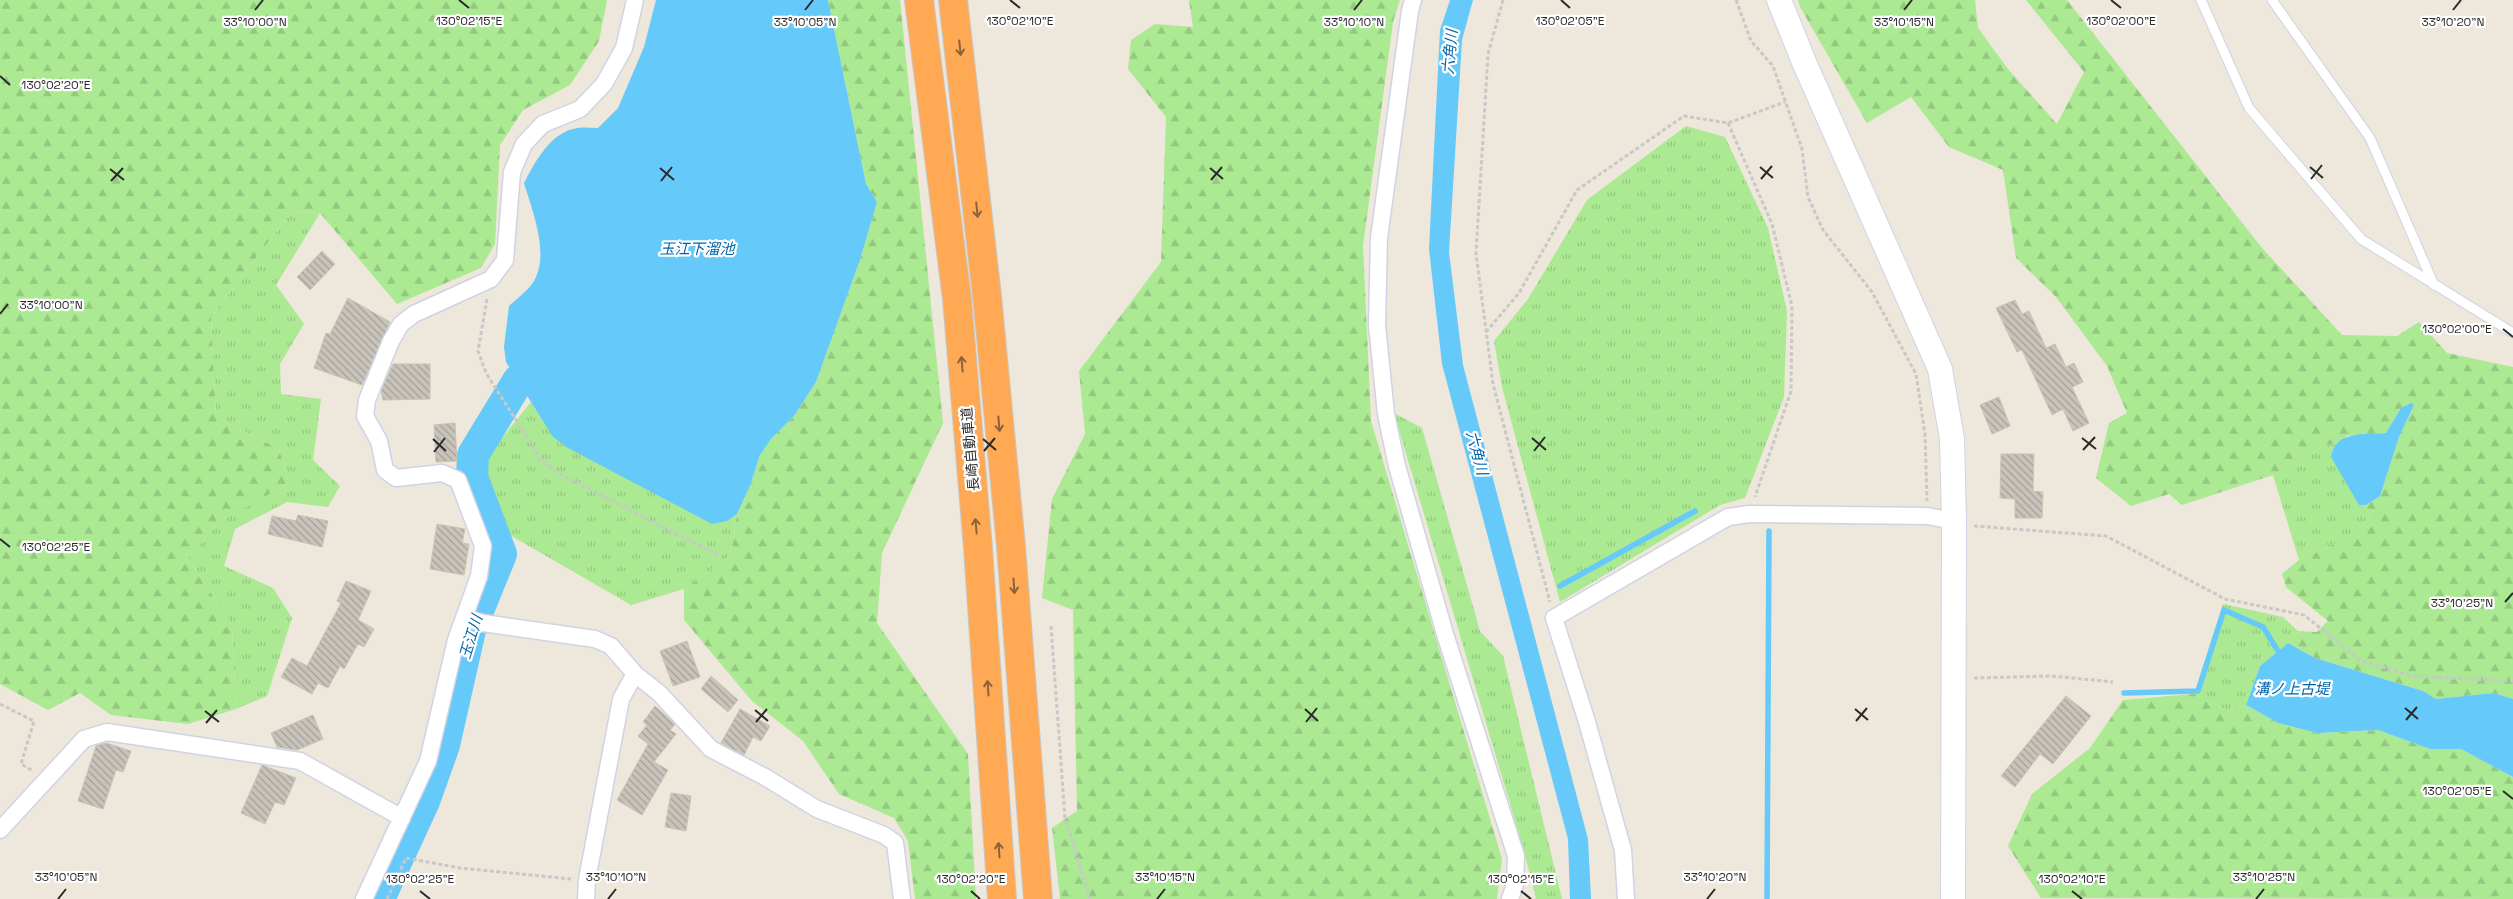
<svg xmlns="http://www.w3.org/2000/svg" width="2513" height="899" font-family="'Space Grotesk','Noto Sans JP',sans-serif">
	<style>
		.grass { fill: url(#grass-tufts) }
		.forest { fill: url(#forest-firs) }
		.water { fill: #65c9f9 }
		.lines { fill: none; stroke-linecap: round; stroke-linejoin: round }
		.stream { stroke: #65c9f9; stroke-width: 5.5 }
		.river { stroke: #65c9f9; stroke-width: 32 }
		.building { fill: url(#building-back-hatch); stroke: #c9c3b5 }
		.lane-casing { stroke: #d0d3e5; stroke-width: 11 }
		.street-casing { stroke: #d0d3e5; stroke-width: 19 }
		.secondary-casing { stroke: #d0d3e5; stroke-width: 26 }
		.highway-casing { stroke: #c8c8c8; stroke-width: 30 }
		.path { stroke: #c8c8c8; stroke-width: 3; stroke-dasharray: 4 2.5; stroke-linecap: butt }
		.lane { stroke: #fff; stroke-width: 9 }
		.street { stroke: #fff; stroke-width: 16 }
		.secondary { stroke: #fff; stroke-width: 24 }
		.highway { stroke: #ffa955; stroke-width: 28 }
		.oneway { stroke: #8a633d }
		.ticks { fill: none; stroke: #2a2a2a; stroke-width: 2 }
		.labels { text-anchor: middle; stroke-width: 4.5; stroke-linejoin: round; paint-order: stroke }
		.street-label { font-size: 14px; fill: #2a2a2a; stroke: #fff }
		.water-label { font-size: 15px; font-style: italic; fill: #0164a8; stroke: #fff }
		.ticks-label { font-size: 12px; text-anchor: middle; fill: #2a2a2a; stroke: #fff; stroke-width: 4.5; stroke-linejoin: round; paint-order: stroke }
	</style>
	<defs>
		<pattern id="grass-tufts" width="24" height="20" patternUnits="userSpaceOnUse" patternTransform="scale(1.25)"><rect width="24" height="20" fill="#abe993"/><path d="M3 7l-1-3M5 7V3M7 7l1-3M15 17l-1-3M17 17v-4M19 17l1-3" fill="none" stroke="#93c87f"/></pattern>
		<pattern id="forest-firs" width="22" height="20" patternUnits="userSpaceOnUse" patternTransform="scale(1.25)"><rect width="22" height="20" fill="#abe993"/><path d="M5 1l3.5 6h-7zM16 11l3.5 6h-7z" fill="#93c87f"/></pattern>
		<pattern id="building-back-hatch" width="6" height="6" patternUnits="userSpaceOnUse" patternTransform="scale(1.25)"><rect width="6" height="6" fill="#c9c4bb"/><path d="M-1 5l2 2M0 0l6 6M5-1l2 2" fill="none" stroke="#a39f98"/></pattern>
	</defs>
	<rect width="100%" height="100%" fill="#eee7db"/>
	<path class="grass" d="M1686,126l39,11 43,91 19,83 -3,86 -39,101 -25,7 -160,97 -58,-215 -8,-46 34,-42 59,-99z
		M291,212l29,1 -44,72 28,39 -24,40 1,30 40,5 -8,61 27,26 -12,21 -41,-5 -52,27 -11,37 49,22 19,30 -25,78 -31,13 -4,-84 -44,-67 33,-39 68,-35 -10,-35 -63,-32 -5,-100z
		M531,402l22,34 174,85 10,-7 -6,41 -47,34 -53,16 -128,-74 -20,-55 6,-22z
		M1394,413l28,15 58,203 23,25 59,243h-26l-12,-48z
		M2337,444l-5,6 27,55h7l4,14 -31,23 -40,18 -26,-85 52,-30z
		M2223,604l60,13 15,14 -10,12 -28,23 -14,39 -17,6 -35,-17z"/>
	<path class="forest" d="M0,0h607l-8,41 -29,44 -47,25 -23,35 -5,99 -14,24 -84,36 -77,-91 -29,-1 -80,105 5,100 63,32 10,35 -68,35 -33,39 44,67 4,84 -48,15 -77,-9 -31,-22 -32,17 -48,-26z
		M828,0h72l43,423 -61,130 -5,70 91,131 8,145h-61l-7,-58 -14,-23 -55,-24 -36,-53 -51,-40 -68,-81v-31l47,-34 6,-41 13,-28 10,-31 11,-16 23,-23 22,-34 44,-122 17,-58 -11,-18z
		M1189,0h211l-7,22 -30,224 8,175 131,438 -5,40h-437l-8,-71 25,-17 -4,-201 -31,-12 10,-99 33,-65 -6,-63 82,-109 5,-145 -38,-48 3,-29 24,-16 38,3z
		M1798,0h177l3,28 30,41 49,55 27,-52 -58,-72h41l195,248 80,87 55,1 22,-14 28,31 66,14v332l-19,-6 -58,6 -13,-8 -108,-33 -27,-15 10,-12 19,1 11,-11 -42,-34 -4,-13 17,-14 40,-18 31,-23 -4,-14 14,-9 19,-59 15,-32 -13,3 -15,25 -39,3 -10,8 -12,1 -52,30 -91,30 -13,-11 -38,12 -35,-28 13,-55 18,-10 -20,-47 -51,-69 -40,-39 -13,-88 -54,-23 -38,-50 -44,26 -67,-116z
		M2194,694l35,17 17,-6 32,18 39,10 61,-3 52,19h31l52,28v122l-472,-1 -33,-52 24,-52 58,-46 33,-48z"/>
	<path class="water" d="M656,0h172l38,184 11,18 -17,58 -44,122 -22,34 -23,23 -11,16 -10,31 -13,28 -10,7 -15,3 -144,-76 -15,-11 -47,-75 -2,-15 5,-41c7,-7 20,-16 25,-25 16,-27 -2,-71 -10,-98 11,-21 27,-52 54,-55 6,-1 13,0 20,0l20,-20 26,-61z
		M1450,0h23l-11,40 -13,212 14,113 125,474 3,60h-21l-2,-60 -126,-475 -13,-115 11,-219z
		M2411,403l3,2 -15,32 -19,59 -14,9h-7l-28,-48c4,-27 34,-22 55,-24l15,-25z
		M2288,643l27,15 108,33 13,8 58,-6 19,6v78l-52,-28h-31l-52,-19 -61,3 -39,-10 -32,-18 14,-39z"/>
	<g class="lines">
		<path class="stream" d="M1560,586l135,-75
			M2124,693l74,-2 26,-81 39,17 15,24
			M1767,899l2,-368"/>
		<path class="river" d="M379,899l45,-98 20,-56 26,-115 31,-76 -29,-77 1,-22 45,-74"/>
	</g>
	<path class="building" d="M322,251l13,13 -25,26 -13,-13z
		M348,298l42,24 -28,63 -48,-17 12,-35 4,1z
		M2015,300l7,14 7,-3 17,37 9,-4 11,23 8,-4 9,19 -11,5 17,36 -16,8 -10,-22 -11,6 -30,-65 -5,2 -21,-44z
		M393,364h37v35l-47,1 -2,-9z
		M1999,397l11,29 -18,8 -12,-29z
		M455,423l2,38 -21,1 -2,-37z
		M2001,454h33l-1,37 10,1 -1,26h-27v-19l-15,-1z
		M298,515l30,6 -6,26 -54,-13 4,-18 24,5z
		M437,524l28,5 -3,14 7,1 -5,31 -34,-6z
		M346,581l25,10 -13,29 16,9 -10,18 -6,-3 -14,25 -4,-3 -12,22 -10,-5 -6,11 -31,-17 11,-19 15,8 34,-63 -4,-2z
		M687,641l13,36 -27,9 -13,-35z
		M711,676l27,24 -10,12 -27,-23z
		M2066,696l25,20 -38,48 -13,-10 -25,33 -14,-11z
		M655,706l20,18 -5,6 6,4 -22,28 14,8 -26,45 -25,-15 31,-56 -10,-8 9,-11 -4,-3z
		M740,709l30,17 -9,15 -8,-4 -9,18 -23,-12z
		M313,715l10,24 -26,11 -20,-3 -6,-14z
		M106,743l25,8 -8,21 -7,-2 -13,39 -25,-8 18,-55z
		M262,765l34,13 -12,27 -9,-3 -10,22 -24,-11z
		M671,793l20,3 -5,35 -21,-4z"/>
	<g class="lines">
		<g class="lane-casing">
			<path id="lane" d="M2201,0l48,108 112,131 152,94
				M2272,0l98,138 64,147"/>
		</g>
		<g class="street-casing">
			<path id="street" d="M1413,0l-3,11 -31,227 -2,87 9,89 11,52 48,168 71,222 -1,28 -5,15
				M464,618l19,5 112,16 16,7 24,28 24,19 52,56 54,28 52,32 67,26 11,8 7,56
				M0,830l84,-91 23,-7 193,29 102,57
				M364,899l64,-138 28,-121 23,-64 4,-30 -25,-66 -16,-7 -46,5 -11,-8 -6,-29 -14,-25 2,-16 24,-59 10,-17 13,-10 77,-35 14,-19 7,-88 12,-28 19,-20 37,-15 24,-25 20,-36 11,-48
				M586,899l1,-19 34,-181 14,-25
				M1626,899l-3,-49 -36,-128 -33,-104 174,-101 21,-3 178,2 27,5"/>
		</g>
		<g class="secondary-casing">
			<path id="secondary" d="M1779,0l25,62 136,307 12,70 2,82 -1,378"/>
		</g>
		<g class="highway-casing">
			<path id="highway" d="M919,0l38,299 21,249 24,351
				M953,0l34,296 24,250 27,353"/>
		</g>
		<path class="path" d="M1503,0l-15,54 -12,199 17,131 57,218
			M1736,0l15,41 22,25 29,83 6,48 15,33 49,62 44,82 9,60 2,67
			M1728,123l44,101 20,82 -1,85 -36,106
			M487,299l-9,52 8,22 56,88 18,13 158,81
			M1486,332l33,-39 58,-103 107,-74 44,7 57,-21
			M1974,526l132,10 119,63 79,16 56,45 52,16 101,5
			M1051,626l14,192 25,81
			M1974,678l77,-2 62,6
			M0,704l34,17 -13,43 12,7
			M387,899l19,-41 54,10 111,11"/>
		<use href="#lane" class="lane"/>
		<use href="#street" class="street"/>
		<use href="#secondary" class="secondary"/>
		<use href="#highway" class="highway"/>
	</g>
	<defs><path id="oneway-shaft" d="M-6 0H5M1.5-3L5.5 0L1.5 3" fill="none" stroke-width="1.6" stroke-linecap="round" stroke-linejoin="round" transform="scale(1.25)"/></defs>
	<g class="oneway">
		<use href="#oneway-shaft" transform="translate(960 48) rotate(84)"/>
		<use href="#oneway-shaft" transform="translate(977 210) rotate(84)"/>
		<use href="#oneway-shaft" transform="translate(962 364) rotate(-95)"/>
		<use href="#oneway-shaft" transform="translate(999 424) rotate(85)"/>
		<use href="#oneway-shaft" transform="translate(976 526) rotate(-95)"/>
		<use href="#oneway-shaft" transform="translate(1014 586) rotate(86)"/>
		<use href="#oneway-shaft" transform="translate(988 688) rotate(-94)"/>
		<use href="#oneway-shaft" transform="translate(999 850) rotate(-94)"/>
	</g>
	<path class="ticks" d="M459,0l10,8M1010,0l10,8M1561,0l9,8M2111,0l10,8M255,10l8,-10M805,10l8,-10M1354,10l8,-10M1904,10l8,-10M2453,10l8,-10M0,76l10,9M1760,167l13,11M2310,167l13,11M660,168l14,12M1210,168l13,11M110,169l14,11M1761,179l11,-13M2311,179l11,-14M1211,180l11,-13M111,181l12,-13M661,181l11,-14M0,314l8,-10M2503,329l10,8M1532,438l14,12M2082,438l14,11M433,439l13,12M983,439l13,11M2083,450l12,-13M984,451l11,-13M1534,451l11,-14M434,452l11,-14M0,539l10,8M2505,602l8,-9M2405,708l13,11M1305,709l13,12M1855,709l13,11M755,710l13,11M205,711l14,11M2406,720l11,-13M1856,721l11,-13M756,722l11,-13M1306,722l11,-14M206,723l11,-13M2503,791l10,8M420,891l10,8M971,891l9,8M1521,891l10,8M2072,891l10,8M58,899l8,-10M608,899l8,-10M1157,899l8,-10M1707,899l8,-10M2256,899l8,-10"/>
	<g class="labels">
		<g class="street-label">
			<text transform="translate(970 449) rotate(-95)" y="5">長崎自動車道</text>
		</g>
		<g class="water-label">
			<text transform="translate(1450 52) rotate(-85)" y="5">六角川</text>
			<text x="697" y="254">玉江下溜池</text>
			<text transform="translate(1477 453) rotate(75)" y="5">六角川</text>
			<text transform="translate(471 637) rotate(-73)" y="5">玉江川</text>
			<text x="2292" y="694">溝ノ上古堤</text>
		</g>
	</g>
	<g class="ticks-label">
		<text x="469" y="25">130°02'15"E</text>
		<text x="1020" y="25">130°02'10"E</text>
		<text x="1570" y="25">130°02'05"E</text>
		<text x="2121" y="25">130°02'00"E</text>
		<text x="255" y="26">33°10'00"N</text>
		<text x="805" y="26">33°10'05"N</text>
		<text x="1354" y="26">33°10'10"N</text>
		<text x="1904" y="26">33°10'15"N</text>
		<text x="2453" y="26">33°10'20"N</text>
		<text x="56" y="89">130°02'20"E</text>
		<text x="51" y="309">33°10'00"N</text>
		<text x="2457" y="333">130°02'00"E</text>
		<text x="56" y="551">130°02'25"E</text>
		<text x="2462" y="607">33°10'25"N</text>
		<text x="2457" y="795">130°02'05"E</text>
		<text x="66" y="881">33°10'05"N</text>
		<text x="616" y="881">33°10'10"N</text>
		<text x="1165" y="881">33°10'15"N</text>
		<text x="1715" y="881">33°10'20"N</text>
		<text x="2264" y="881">33°10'25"N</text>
		<text x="420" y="883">130°02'25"E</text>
		<text x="971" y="883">130°02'20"E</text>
		<text x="1521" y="883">130°02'15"E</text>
		<text x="2072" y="883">130°02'10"E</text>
	</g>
</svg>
